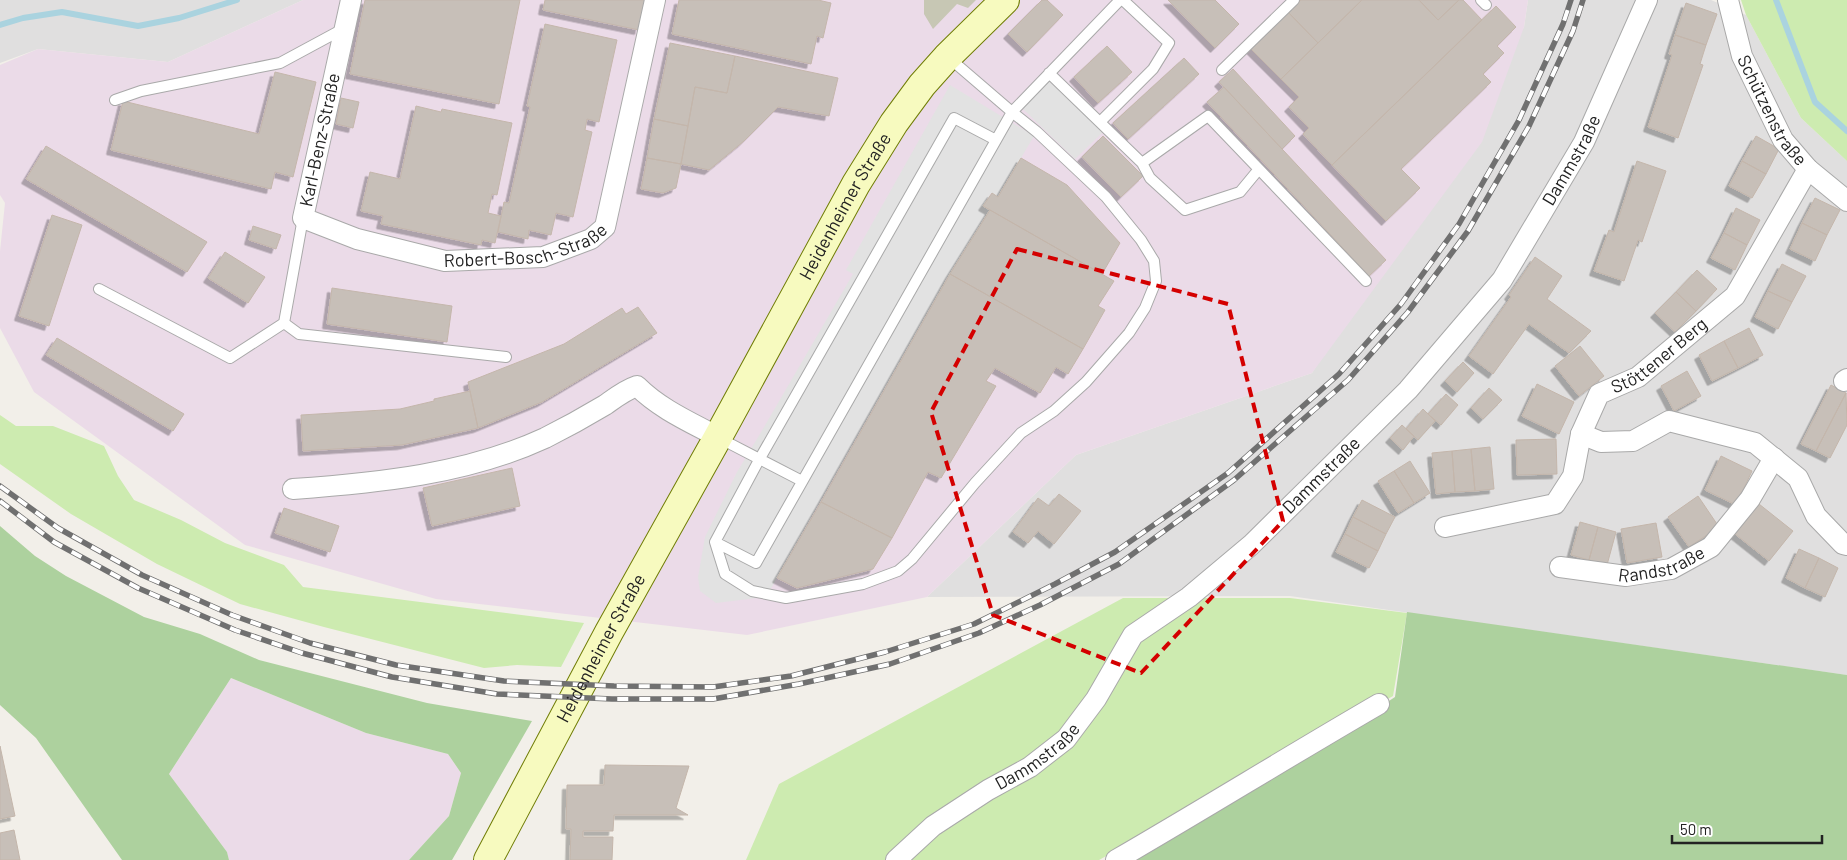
<svg xmlns="http://www.w3.org/2000/svg" width="1847" height="860" font-family="Barlow,sans-serif">
	<style>
		.residential { fill: #e0dfdf }
		.industrial { fill: #ebdbe8 }
		.construction { fill: #c7c7b4 }
		.grass { fill: #cdebb0 }
		.forest { fill: #add19e }
		.parking { fill: #e2e2e2 }
		.lines { fill: none; stroke-linecap: round; stroke-linejoin: round }
		.stream { stroke: #aad3df; stroke-width: 6 }
		.building { fill: #c7bfb8; stroke: #c4b6ab; filter: url(#shadow) }
		.service-casing { stroke: #a9a9a9; stroke-width: 12 }
		.minor-casing { stroke: #a9a9a9; stroke-width: 22 }
		.secondary-casing { stroke: #707d05; stroke-width: 30 }
		.service { stroke: #fff; stroke-width: 10 }
		.minor { stroke: #fff; stroke-width: 20 }
		.secondary { stroke: #f7fabf; stroke-width: 28 }
		.rail-casing { stroke: #707070; stroke-width: 5.5 }
		.rail { stroke: #fff; stroke-width: 4; stroke-dasharray: 11; stroke-linecap: butt }
		.marked { fill: none; stroke: #d40000; stroke-width: 4; stroke-dasharray: 10 6; stroke-linejoin: round }
		.labels { text-anchor: middle; stroke-width: 4; stroke-linejoin: round; paint-order: stroke }
		.street-label { font-size: 18px; fill: #222; stroke: #fff }
	</style>
	<defs>
		<filter id="shadow"><feDropShadow dx="-4.5" dy="4.5" stdDeviation="0" flood-color="#0004"/></filter>
	</defs>
	<rect width="100%" height="100%" fill="#f2efe9"/>
	<path class="residential" d="M0,0h303l-135,62 -130,-13 -38,14z
		M1528,0h183l35,15 55,103 46,43v514l-557,-79 -363,1 149,-142 236,-82 212,-346z"/>
	<path class="industrial" d="M303,0h1225l-4,27 -42,115 -170,231 -236,82 -149,142 -180,38 -311,-36 -191,-54 -211,-153 -34,-64v-77l5,-48 -5,-8v-130l38,-16 130,13z
		M231,678l135,55 82,21 13,19 -12,43 -40,44h-180l-2,-8 -58,-78z"/>
	<path class="construction" d="M924,0h52l-8,8 -11,-4 -24,25 -9,-15z"/>
	<path class="grass" d="M1741,0h106v161l-46,-43 -55,-103z
		M0,415l16,11h37l51,20 14,30 16,24 47,20 44,23 59,22 19,22 281,36 -23,44 -44,-2 -33,3 -160,-41 -84,-23 -83,-40 -86,-50 -71,-50z
		M1123,598h167l117,15 -14,83 -294,164h-353l33,-76z"/>
	<path class="forest" d="M0,526l35,30 31,20 78,41 56,17 59,26 168,43 105,18 -80,139h-43l40,-44 12,-43 -13,-19 -82,-21 -135,-55 -62,96 58,78 2,8h-107l-86,-122 -36,-33z
		M1407,612l440,63v185h-734l196,-106 86,-57z"/>
	<path class="parking" d="M1049,81l54,51 -28,27 -53,-51z
		M950,85l84,51 -36,61 -7,-4 -7,13 6,4 -40,64 -181,318 -12,6 -41,5 -16,-12 -2,-14 7,-40 32,-65 20,-33 96,-165 -7,-4z"/>
	<g class="lines">
		<path class="stream" d="M1776,0l39,102 32,29
			M0,25l23,-7 39,-6 76,14 41,-8 58,-18"/>
	</g>
	<path class="building" d="M365,0h155l-21,104 -149,-30z
		M545,0h101l-7,30 -96,-20z
		M679,0h139l13,3 -8,35 -6,-2 -6,28 -139,-30z
		M1042,0h5l16,15 -36,37 -19,-18z
		M1168,0h47l24,24 -24,24z
		M1301,0h61l-44,43 -30,-31z
		M1362,0h57l19,20 21,-20h4l19,20 -150,145 -29,-31 6,-6 -20,-21 10,-10 -18,-18z
		M1419,0h40l-21,20z
		M1686,3l31,11 -11,31 -31,-10z
		M1496,6l20,21 -19,19 7,7 -21,21 8,8 -90,87 19,19 -34,33 -54,-56z
		M1288,12l30,31 -37,36 -30,-30z
		M545,24l72,16 -18,82 -12,-3 -2,11 7,2 -19,85 -17,-4 -5,22 -22,-5 -1,9 -30,-7 6,-30 5,1 21,-96 -3,-1z
		M1675,35l31,10 -6,19 3,1 -25,73 -30,-11 24,-72 -3,-1z
		M670,43l65,13 -8,37 -32,-6 -7,39 -34,-7z
		M1107,46l25,26 -34,31 -24,-26z
		M735,56l103,22 -9,38 -51,-9 -34,34 -35,29 -28,-6 14,-77 32,6z
		M1184,58l15,16 -71,65 -15,-16z
		M1233,69l62,67 -13,13 -63,-67z
		M275,72l41,10 -23,95 -18,-5 -4,17 -160,-39 12,-49 136,33z
		M1224,87l162,173 -17,16 -162,-174z
		M341,98l18,4 -6,26 -17,-4z
		M416,106l25,6 1,-3 70,14 -15,72 -5,-1 -4,19 13,3 -6,27 -13,-3 -1,5 -100,-21 2,-8 -22,-5 9,-39 30,7z
		M654,119l34,7 -7,38 -34,-6z
		M1103,136l40,40 -22,21 -39,-40z
		M1756,136l23,13 -13,25 -24,-13z
		M46,146l161,96 -20,30 -161,-93z
		M647,158l34,6 -5,24 -13,5 -22,-4z
		M1021,158l46,27 53,58 -18,31 -119,-68 9,-13 6,4z
		M1637,161l29,10 -24,71 -4,-2 -14,41 -30,-10 15,-41 5,2z
		M1742,161l24,13 -14,24 -23,-12z
		M1815,198l25,12 -13,25 -25,-12z
		M1736,208l24,12 -13,25 -23,-12z
		M990,210l124,71 -16,25 7,4 -22,39 -133,-75z
		M52,215l30,10 -33,101 -30,-10z
		M1802,223l25,12 -12,26 -25,-12z
		M253,226l28,9 -5,14 -27,-9z
		M1724,233l23,12 -12,25 -24,-12z
		M225,252l40,25 -17,26 -40,-25z
		M1535,257l27,19 -15,23 44,32 -22,22 -40,-29 -36,50 -24,-18 42,-59 -2,-2z
		M1782,264l24,12 -14,26 -24,-11z
		M1697,270l20,19 -21,22 -20,-19z
		M950,274l133,75 -15,25 -12,-7 -16,26 -45,-25 -9,13 10,5 -55,92 -13,-6 -36,66 -71,-36z
		M332,288l120,18 -5,36 -120,-18z
		M1768,291l24,11 -14,27 -23,-12z
		M1676,292l20,19 -21,21 -20,-19z
		M638,307l19,26 -115,69 -64,26 -10,-46 96,-38 58,-36 4,6z
		M1749,328l14,27 -25,13 -14,-27z
		M57,338l127,76 -11,17 -127,-76z
		M1724,341l14,27 -26,13 -13,-26z
		M1580,346l24,30 -25,20 -24,-30z
		M1463,362l11,11 -17,19 -12,-11z
		M1687,371l14,25 -27,15 -13,-25z
		M1537,384l37,18 -15,32 -37,-18z
		M1831,385l15,8 -30,58 -15,-7z
		M1489,388l13,12 -19,19 -12,-11z
		M470,391l8,37 -76,17 -99,6 -2,-36 99,-6 34,-8v-2z
		M1846,393l1,32 -17,33 -14,-7z
		M1446,394l12,11 -17,20 -13,-11z
		M1423,409l12,12 -17,19 -12,-11z
		M1402,425l12,11 -11,14 -13,-12z
		M1556,439l1,35 -40,1 -1,-35z
		M1490,447l4,42 -19,2 -4,-42z
		M1471,449l4,42 -20,1 -3,-41z
		M1452,451l3,41 -19,2 -4,-41z
		M1721,456l31,15 -16,34 -31,-15z
		M1410,461l20,32 -16,10 -20,-32z
		M512,468l8,38 -88,20 -9,-38z
		M1394,471l20,32 -16,10 -20,-32z
		M1059,494l22,17 -27,33 -16,-13 -10,12 -15,-11 25,-34 11,8z
		M1698,496l21,31 -30,20 -21,-30z
		M1362,500l33,17 -9,17 -33,-17z
		M821,502l71,36 -19,31 -76,19 -20,-10z
		M1759,504l34,27 -24,30 -34,-27z
		M284,508l55,18 -9,26 -55,-19z
		M1353,517l33,17 -8,17 -33,-17z
		M1580,522l18,5 -9,33 -18,-5z
		M1656,523l6,34 -35,6 -6,-34z
		M1598,527l18,5 -9,33 -18,-5z
		M1345,534l33,17 -9,17 -33,-16z
		M1799,549l20,9 -14,30 -19,-10z
		M1819,558l19,10 -13,29 -20,-9z
		M0,746l15,70 -15,3z
		M605,765l84,1 -13,42 12,7h-74l-1,16h-30v6h30l-1,23h-42l1,-31h-5l1,-44h37z
		M14,830l6,30h-20v-27z"/>
	<g class="lines">
		<g class="service-casing">
			<path id="service" d="M1481,0l5,5
				M948,57l64,55 -256,451 -41,-21 44,-82 195,-342 42,22
				M1222,70l72,-70
				M1049,73l93,90 8,15 35,32 55,-18 19,-23
				M115,100l26,-9 139,-28 63,-34
				M1100,122l53,-53 16,-26 -46,-43
				M1142,163l66,-47 158,165
				M303,218l-19,105 15,11 207,23
				M99,289l131,69 54,-35
				M719,438l83,43
				M715,542l10,32 27,17 34,7 77,-14 35,-13 14,-12 63,-76 46,-50 33,-22 32,-29 43,-49 16,-25 11,-27 -2,-20 -13,-21 -35,-43 -69,-65 -25,-20 108,-112"/>
		</g>
		<g class="minor-casing">
			<g id="minor">
				<path id="s1" d="M351,0l-48,218 54,21 88,22 98,-4 48,-18 14,-12 50,-227"/>
				<path id="s2" d="M1728,0l14,56 41,84 25,29 39,32"/>
				<path d="M1844,381l3,-2"/>
				<path d="M1581,434l20,8 32,-1 36,-20 86,22 43,35 18,38 27,28 4,1"/>
				<path d="M293,489c85,-6 174,-15 252,-51 20,-10 40,-21 60,-33 10,-7 20,-15 32,-19 23,23 53,36 81,51"/>
				<path id="s3" d="M1445,527l110,-23 18,-28 8,-42 18,-40 39,-17 97,-81 73,-127"/>
				<path id="s4" d="M1560,567l66,9 45,-7 40,-22 39,-48 24,-41"/>
				<path id="s5" d="M896,860l37,-34 55,-36 42,-23 36,-28 30,-40 37,-64 56,-38 62,-52 157,-155 94,-110 82,-138 63,-142"/>
				<path d="M1116,860c88,-51 175,-105 263,-156"/>
			</g>
		</g>
		<g class="secondary-casing">
			<g id="secondary">
				<path id="s6" d="M488,860l121,-228 109,-195 138,-253 38,-61 28,-38 25,-28 58,-57"/>
			</g>
		</g>
		<use href="#service" class="service"/>
		<use href="#minor" class="minor"/>
		<use href="#secondary" class="secondary"/>
		<g class="rail-casing">
			<path id="rail" d="M0,486l58,42 84,47 90,40 78,28 86,22 108,16 110,5 99,1 78,-11 94,-24 89,-28 81,-40 60,-32 113,-79 111,-99 62,-70 58,-80 60,-104 44,-96 8,-24
				M0,501l54,41 84,46 97,42 67,23 90,24 105,17 115,5h101l86,-15 91,-20 89,-31 61,-28 79,-41 115,-84 114,-100 60,-68 60,-81 61,-105 44,-95 10,-31"/>
		</g>
		<use href="#rail" class="rail"/>
	</g>
	<path class="marked" d="M1017,249l211,55 55,217 -142,152 -148,-58 -62,-203z"/>
	<g class="labels">
		<g class="street-label">
			<text dy="6" stroke="none"><textPath href="#s2" startOffset="120">Schützenstraße</textPath></text>
			<text transform="translate(320 140) rotate(-78)" y="6">Karl-Benz-Straße</text>
			<text dy="6" stroke="none"><textPath href="#s5" startOffset="986">Dammstraße</textPath></text>
			<text dy="6" stroke="none"><textPath href="#s6" startOffset="745">Heidenheimer Straße</textPath></text>
			<text dy="6" stroke="none"><textPath href="#s1" startOffset="455">Robert-Bosch-Straße</textPath></text>
			<text dy="6" stroke="none"><textPath href="#s3" startOffset="304">Stöttener Berg</textPath></text>
			<text dy="6" stroke="none"><textPath href="#s5" startOffset="581">Dammstraße</textPath></text>
			<text dy="6" stroke="none"><textPath href="#s4" startOffset="104">Randstraße</textPath></text>
			<text dy="6" stroke="none"><textPath href="#s6" startOffset="240">Heidenheimer Straße</textPath></text>
			<text dy="6" stroke="none"><textPath href="#s5" startOffset="176">Dammstraße</textPath></text>
		</g>
	</g>
	<path d="M1672 835v8h150v-8" fill="none" stroke="#222222" stroke-width="2.5"/>
	<text x="1680" y="835" font-size="15" fill="#222222" stroke="#ffffff" stroke-width="4" paint-order="stroke">50 m</text>
</svg>
